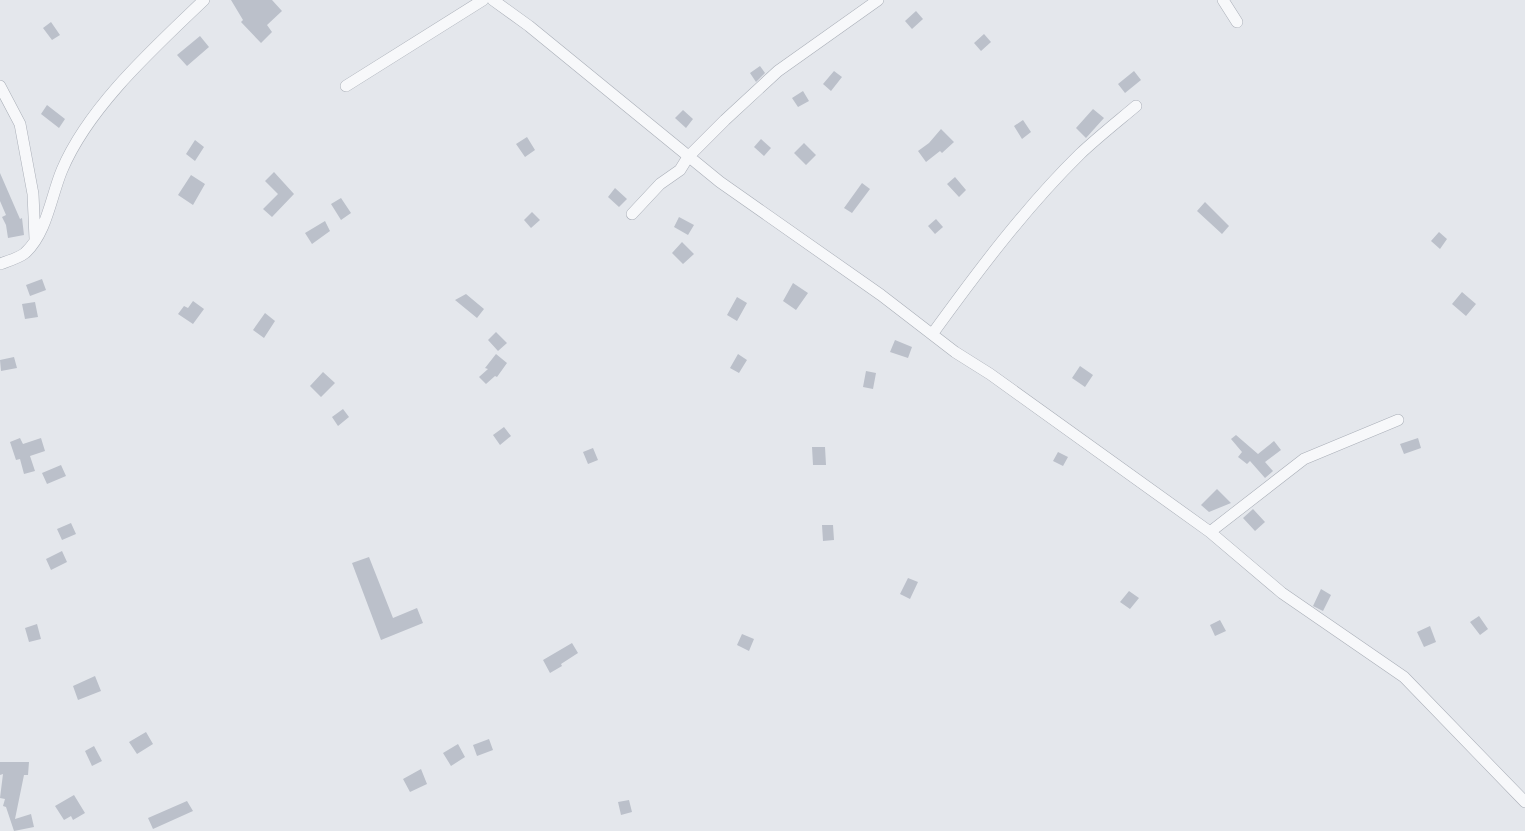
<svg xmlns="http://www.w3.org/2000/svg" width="1525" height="831" font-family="'Varela Round',sans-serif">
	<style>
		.building { fill: #bbc0ca }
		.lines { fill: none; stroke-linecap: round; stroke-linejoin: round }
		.minor-casing { stroke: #a9aeb7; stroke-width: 12 }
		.minor { stroke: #f7f8fa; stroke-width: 11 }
	</style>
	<rect width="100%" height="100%" fill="#e4e7ec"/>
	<path class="building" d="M231,0h41l10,11 -15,14 5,7 -11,11 -20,-21 2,-2z
		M916,11l7,8 -11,10 -7,-8z
		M51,22l9,13 -8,5 -9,-12z
		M984,34l7,8 -10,9 -7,-8z
		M200,36l9,11 -22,19 -10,-11z
		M760,66l5,7 -9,9 -6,-9z
		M834,71l8,6 -11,14 -8,-7z
		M1134,71l7,9 -16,13 -7,-9z
		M803,91l6,10 -11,6 -6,-9z
		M47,105l18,14 -6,9 -18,-14z
		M1093,109l11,9 -18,20 -10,-10z
		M683,110l10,9 -7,9 -11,-10z
		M1023,120l8,12 -9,7 -8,-13z
		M941,129l13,13 -12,11 -2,-2 -14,11 -8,-11 11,-8z
		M527,137l8,13 -10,7 -9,-13z
		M761,139l10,9 -7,8 -10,-9z
		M195,140l9,7 -9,14 -9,-7z
		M804,143l12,12 -10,10 -12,-12z
		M274,172l20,22 -22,23 -9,-8 15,-15 -13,-13z
		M0,173l20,46 2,-1 2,17 -16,3 -2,-13 -4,-8 4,-2 -6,-14z
		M191,175l14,9 -12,21 -15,-10z
		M955,177l11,13 -7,7 -12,-13z
		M862,183l8,6 -18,24 -8,-5z
		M615,188l12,11 -8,8 -11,-10z
		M341,198l10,15 -10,7 -10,-16z
		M1205,202l24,24 -7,8 -25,-23z
		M532,212l8,8 -9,8 -7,-8z
		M679,217l15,8 -6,10 -14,-8z
		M936,219l7,8 -8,7 -7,-8z
		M325,221l5,10 -18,13 -7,-11z
		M1439,232l8,7 -7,10 -9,-8z
		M682,242l12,12 -11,10 -11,-11z
		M42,279l4,11 -16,6 -4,-11z
		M793,283l15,10 -12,17 -13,-9z
		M1462,292l14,12 -10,12 -14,-12z
		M466,294l18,15 -7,9 -22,-18z
		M737,297l10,6 -10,18 -10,-6z
		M193,301l11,8 -11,15 -15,-10 6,-8 4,2z
		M35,302l3,15 -13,2 -3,-15z
		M265,313l10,8 -11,17 -11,-8z
		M496,332l11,11 -9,8 -10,-11z
		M895,340l17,7 -4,11 -18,-6z
		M496,354l11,9 -10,14 -2,-1 -9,8 -7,-7 9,-8 -3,-1z
		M738,354l9,6 -8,13 -9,-5z
		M14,357l3,11 -16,3 -1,-11z
		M1080,366l13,9 -8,12 -13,-9z
		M866,371l10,2 -3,16 -10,-2z
		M323,372l12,11 -14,14 -11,-11z
		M343,409l6,8 -11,9 -6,-9z
		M504,427l7,9 -11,9 -7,-10z
		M1236,435l22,19 16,-13 7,9 -16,12 8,9 -8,7 -15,-17 -3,3 -9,-7 4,-5 -11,-13z
		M20,438l3,6 18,-6 4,13 -15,5 5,15 -11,3 -4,-15 -4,1 -6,-18z
		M1418,438l3,10 -17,6 -4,-10z
		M812,447h13l1,18h-13z
		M593,448l5,12 -10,4 -5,-12z
		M1058,452l10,5 -5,9 -10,-5z
		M61,465l5,11 -19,8 -5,-11z
		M1217,489l14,14 -22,9 -8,-7z
		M1253,509l12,13 -10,9 -12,-13z
		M71,523l5,11 -14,6 -5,-11z
		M822,525h11l1,15 -11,1z
		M62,551l5,11 -16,8 -5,-11z
		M369,557l24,61 24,-10 6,15 -42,17 -29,-77z
		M908,578l10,4 -8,17 -10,-5z
		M1321,589l10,6 -8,16 -10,-5z
		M1129,591l10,7 -9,11 -10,-7z
		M1479,616l9,13 -8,6 -10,-13z
		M1220,620l6,11 -11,5 -5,-11z
		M37,624l4,15 -12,3 -4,-14z
		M1430,626l6,16 -12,5 -7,-15z
		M742,634l12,5 -5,12 -12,-6z
		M572,643l6,10 -17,11 1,2 -12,7 -7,-13z
		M95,676l6,15 -23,9 -5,-14z
		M146,732l7,12 -16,10 -8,-12z
		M489,739l4,11 -16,6 -4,-11z
		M458,744l7,13 -14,9 -8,-13z
		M94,746l8,15 -10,5 -7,-15z
		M0,762h29l-1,13h-4l-9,44 16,-5 3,13 -20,4 -8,-24 -3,-1 2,-7 -5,-1 3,-24 -3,1z
		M421,769l6,15 -17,8 -7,-13z
		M74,795l11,18 -12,7 -2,-4 -7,4 -9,-14z
		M629,800l3,12 -11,3 -3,-13z
		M187,801l6,10 -40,18 -5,-11z"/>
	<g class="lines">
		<g class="minor-casing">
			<path id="minor" d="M493,0l36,26 191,156 161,113 74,57 35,22 220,158 72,61 122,84 121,125
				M1223,0l14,22
				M0,86l20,38 13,70 2,45
				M346,86l137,-86
				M632,214l28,-30 20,-14 8,-13 37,-37 53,-49 100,-71
				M0,264c8,-3 19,-6 25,-11 22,-20 26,-57 37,-83 27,-64 92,-122 142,-170
				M933,333c45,-62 92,-125 147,-179 18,-17 37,-32 56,-48
				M1210,532l94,-73 94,-39"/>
		</g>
		<use href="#minor" class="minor"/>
	</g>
</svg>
